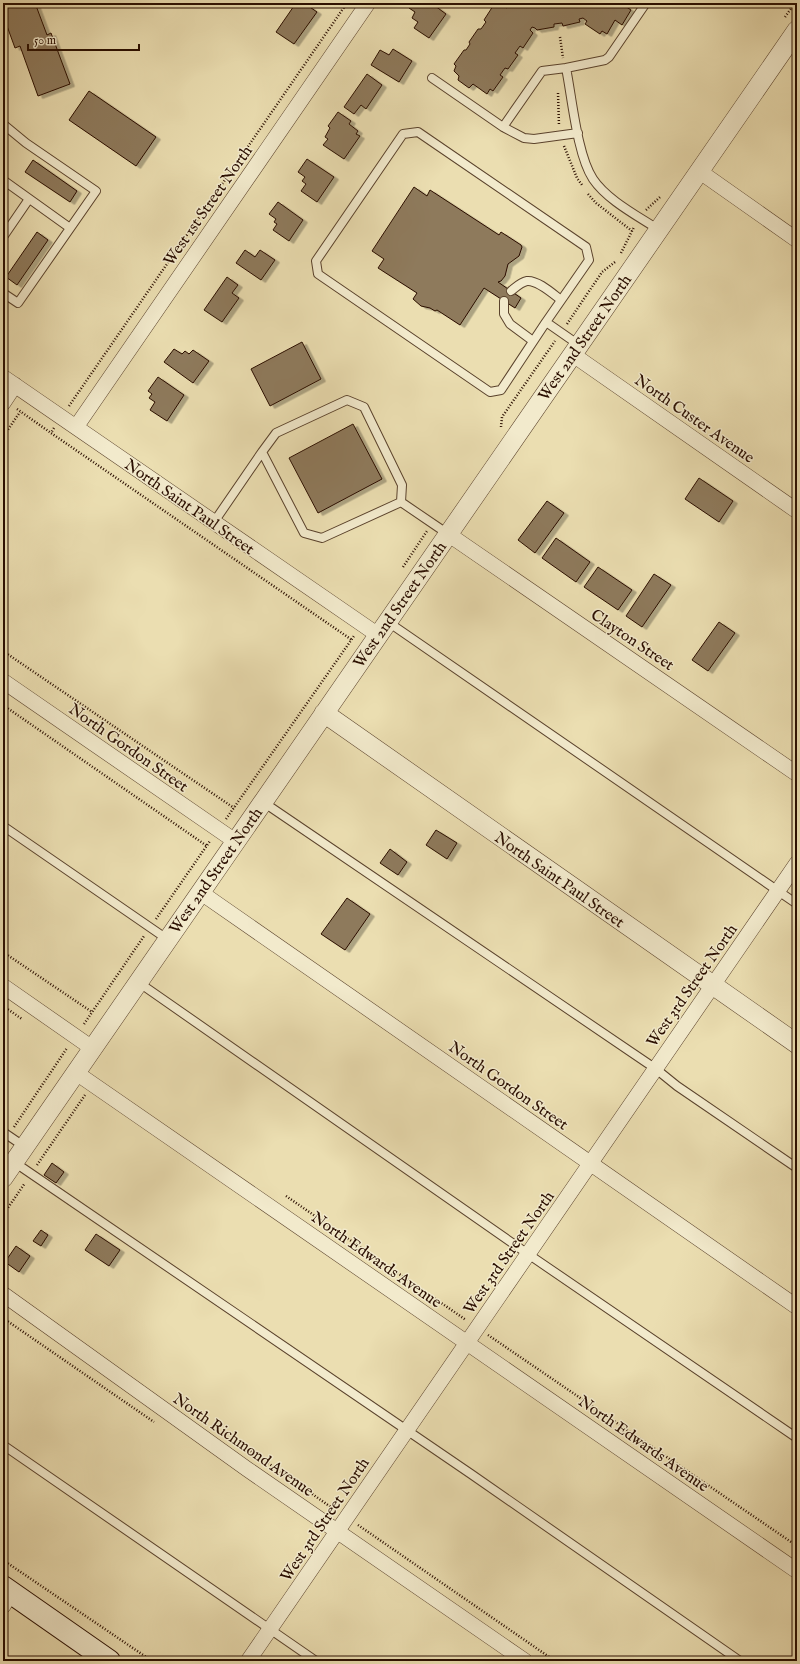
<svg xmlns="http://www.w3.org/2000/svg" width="800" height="1664" font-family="'IM FELL English',serif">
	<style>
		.building { fill: #8e7a5c; stroke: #2a0e00; filter: url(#shadow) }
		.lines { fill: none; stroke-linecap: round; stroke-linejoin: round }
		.service-casing { stroke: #5a422c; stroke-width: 10 }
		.minor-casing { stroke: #5a422c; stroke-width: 16 }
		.tertiary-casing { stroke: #5a422c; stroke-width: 20 }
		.secondary-casing { stroke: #2a0e00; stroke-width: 24 }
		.path { stroke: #2a0e00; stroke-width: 2.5; stroke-dasharray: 1 2; stroke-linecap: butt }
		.service { stroke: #f2eacc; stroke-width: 8 }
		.minor { stroke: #f2eacc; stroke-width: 15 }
		.tertiary { stroke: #f2eacc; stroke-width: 19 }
		.secondary { stroke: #f2eacc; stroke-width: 22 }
		.labels { text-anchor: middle; stroke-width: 3; stroke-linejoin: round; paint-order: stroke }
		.street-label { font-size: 16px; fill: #2a0e00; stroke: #f2eacc }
	</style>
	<defs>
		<filter id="shadow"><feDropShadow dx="4.5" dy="2.5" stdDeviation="0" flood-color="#0004"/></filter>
	</defs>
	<rect width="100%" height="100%" fill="#ebdeb1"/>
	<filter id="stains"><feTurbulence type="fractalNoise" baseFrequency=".005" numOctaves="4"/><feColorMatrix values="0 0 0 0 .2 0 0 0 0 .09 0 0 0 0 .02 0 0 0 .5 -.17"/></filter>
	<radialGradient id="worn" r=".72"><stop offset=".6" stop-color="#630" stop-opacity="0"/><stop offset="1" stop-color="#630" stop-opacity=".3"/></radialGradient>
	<path class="building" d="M3,3h32l12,32 4,-2 19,51 -32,12 -18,-50 -5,2 -12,-33z
		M296,3h8l13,9 -23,32 -18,-12z
		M412,3h19l15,11 -17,24 -15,-10 4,-6 -6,-4 3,-6 -6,-4z
		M511,3h116l-2,3 6,4 -9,15 -7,-5 -8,14 -5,-3 -2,3 -15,-10 2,-3 -4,-3 -4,1 1,3 -17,4 -1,-3 -8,1v3l-17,3 -2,-2 -3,-1 -2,3 3,3 -10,15 -3,-2 -5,7 3,2 -10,14 -3,-1 -5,7 3,2 -10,14 -3,-2 -3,5 -14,-10 -4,4 -11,-8 1,-4 -5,-5 2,-5 -2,-2 10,-14h2l4,-6 -1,-2 9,-13h3l5,-7 -2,-2 9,-14 3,1 4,-3 7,4z
		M393,49l19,12 -13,21 -28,-17 9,-15 9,5z
		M367,74l15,11 -16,24 -5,-4 -7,9 -10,-7z
		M89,91l67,46 -20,29 -67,-46z
		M338,112l13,9 -2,3 9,7 -2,3 4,2 -16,23 -21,-14 5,-6 -3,-2 5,-9 -2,-2z
		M307,159l27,18 -17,25 -16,-11 5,-7 -4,-3 3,-4 -7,-5z
		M33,160l44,31 -7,11 -45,-30z
		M414,187l13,9 3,-6 69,45 2,-3 20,13 1,2 -3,9 -11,8 -3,12 -4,5 -3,1 23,16 -6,10 -31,-20 -24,37 -23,-15 -2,1 -5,-3 -9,-2 -8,-7 4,-6 -39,-25 6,-9 -12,-8z
		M278,202l25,18 -14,21 -16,-11 4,-6 -3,-2 2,-3 -7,-5z
		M37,232l11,8 -31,45 -11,-8z
		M245,250l10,7 5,-7 15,10 -14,20 -25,-17z
		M227,277l11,8 -6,8 7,5 -17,24 -18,-12z
		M302,342l19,37 -51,27 -19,-37z
		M174,349l8,5 3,-3 4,3 4,-4 16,11 -16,22 -29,-21z
		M158,377l26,18 -17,26 -17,-11 5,-8 -6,-4 3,-4 -4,-3z
		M353,424l29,55 -64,34 -29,-55z
		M699,478l34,23 -14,21 -34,-23z
		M547,501l17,12 -29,40 -17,-13z
		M556,538l34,24 -14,20 -34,-24z
		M598,567l34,23 -14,20 -34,-23z
		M654,574l17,11 -29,42 -16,-11z
		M719,622l16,11 -27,38 -16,-11z
		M436,830l21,13 -10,16 -21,-14z
		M390,849l17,13 -9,13 -18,-12z
		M347,898l23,16 -25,36 -24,-16z
		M52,1163l12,9 -8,11 -12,-8z
		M41,1230l7,5 -7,11 -8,-5z
		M96,1234l24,16 -11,16 -24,-16z
		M16,1246l14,10 -11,16 -14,-10z"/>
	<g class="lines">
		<g class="service-casing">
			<path id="service" d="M566,68l39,-8 4,-3 37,-54
				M432,78l71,49 39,-56 24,-3c6,29 11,87 27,111 14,21 45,37 66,51
				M3,124l23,19 70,48 -78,112 -15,-10
				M503,127l21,11 10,1 44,-6
				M3,180l67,48
				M3,237l26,-38
				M511,291c5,-4 10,-9 16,-10 11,-1 26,13 34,19
				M504,301v13l6,10 23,17
				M546,322l43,-62 -3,-13 -168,-115 -15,2 -87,127 2,13 172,118 11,-2 45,-68 33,23
				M401,502l1,-17 -38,-78 -17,-7 -71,33 -14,19 42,81 18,5 79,-36 47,32
				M214,522l48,-70
				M388,622l409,282
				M263,802l393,267 21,17 120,82
				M3,826l164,113
				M138,982l390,272 269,184
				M3,1132l22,15
				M14,1162l457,312 269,187
				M3,1445l313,216"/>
		</g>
		<g class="minor-casing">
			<path id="minor" d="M699,171l98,69
				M572,354l225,157
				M3,377l375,258
				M3,403l12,-18
				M76,427l292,-424
				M448,534l349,240
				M3,681l232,160
				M200,892l597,415
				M3,986l89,62
				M75,1072l722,499
				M3,1294l244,175 278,192
				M3,1606l8,-13
				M248,1661l549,-798"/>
		</g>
		<g class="tertiary-casing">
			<path id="tertiary" d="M324,713l473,331
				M3,1178l794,-1148"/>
		</g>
		<g class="secondary-casing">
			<path id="secondary" d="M3,1587l106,74"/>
		</g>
		<path class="path" d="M785,17l10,-14
			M560,37l3,21
			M558,93l1,33
			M564,146l13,32 5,7
			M588,194l8,9 36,28
			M646,210l14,-13
			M621,253l13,-26
			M567,324l35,-52 13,-10
			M69,406l278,-403
			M17,409l34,24
			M501,427l1,-10 53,-76
			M54,428l-3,5 301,207
			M3,437l17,-25
			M403,567l24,-36
			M3,651l231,157
			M3,705l204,141
			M226,819l128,-183
			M156,919l54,-78
			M3,952l89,60
			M3,1006l19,13
			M84,1024l60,-88
			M14,1127l53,-79
			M37,1165l48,-70
			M286,1196l180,124
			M3,1215l22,-32
			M3,1318l151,104
			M488,1335l309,211
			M241,1444l94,66
			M358,1525l197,136
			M3,1560l149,101"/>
		<use href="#service" class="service"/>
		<use href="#minor" class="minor"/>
		<use href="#tertiary" class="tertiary"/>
		<use href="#secondary" class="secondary"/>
	</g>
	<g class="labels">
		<g class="street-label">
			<text transform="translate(207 205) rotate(-55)" y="6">West 1st Street North</text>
			<text transform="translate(584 337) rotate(-55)" y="6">West 2nd Street North</text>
			<text transform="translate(695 418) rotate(35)" y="6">North Custer Avenue</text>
			<text transform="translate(190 506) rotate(35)" y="6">North Saint Paul Street</text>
			<text transform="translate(399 604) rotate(-55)" y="6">West 2nd Street North</text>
			<text transform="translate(633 639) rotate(34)" y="6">Clayton Street</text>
			<text transform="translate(129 747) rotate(35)" y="6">North Gordon Street</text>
			<text transform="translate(215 870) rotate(-55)" y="6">West 2nd Street North</text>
			<text transform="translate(560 879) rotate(35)" y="6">North Saint Paul Street</text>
			<text transform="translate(691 985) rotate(-55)" y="6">West 3rd Street North</text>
			<text transform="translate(509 1085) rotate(35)" y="6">North Gordon Street</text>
			<text transform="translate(508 1252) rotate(-55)" y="6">West 3rd Street North</text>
			<text transform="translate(377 1259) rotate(35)" y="6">North Edwards Avenue</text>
			<text transform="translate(644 1443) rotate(35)" y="6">North Edwards Avenue</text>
			<text transform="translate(244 1444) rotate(35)" y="6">North Richmond Avenue</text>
			<text transform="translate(324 1519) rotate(-56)" y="6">West 3rd Street North</text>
		</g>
	</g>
	<rect width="800" height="1664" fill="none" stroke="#ebdeb1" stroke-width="16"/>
	<rect x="4" y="4" width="792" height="1656" fill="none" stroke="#2a0e00" stroke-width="2"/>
	<rect x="8" y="8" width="784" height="1648" fill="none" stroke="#2a0e00"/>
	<path d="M28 44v6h111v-6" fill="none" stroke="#2a0e00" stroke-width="2"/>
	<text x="34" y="44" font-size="12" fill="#2a0e00" stroke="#f2eacc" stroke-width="3" paint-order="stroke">50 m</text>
	<rect width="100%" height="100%" filter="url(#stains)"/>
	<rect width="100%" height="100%" fill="url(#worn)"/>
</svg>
